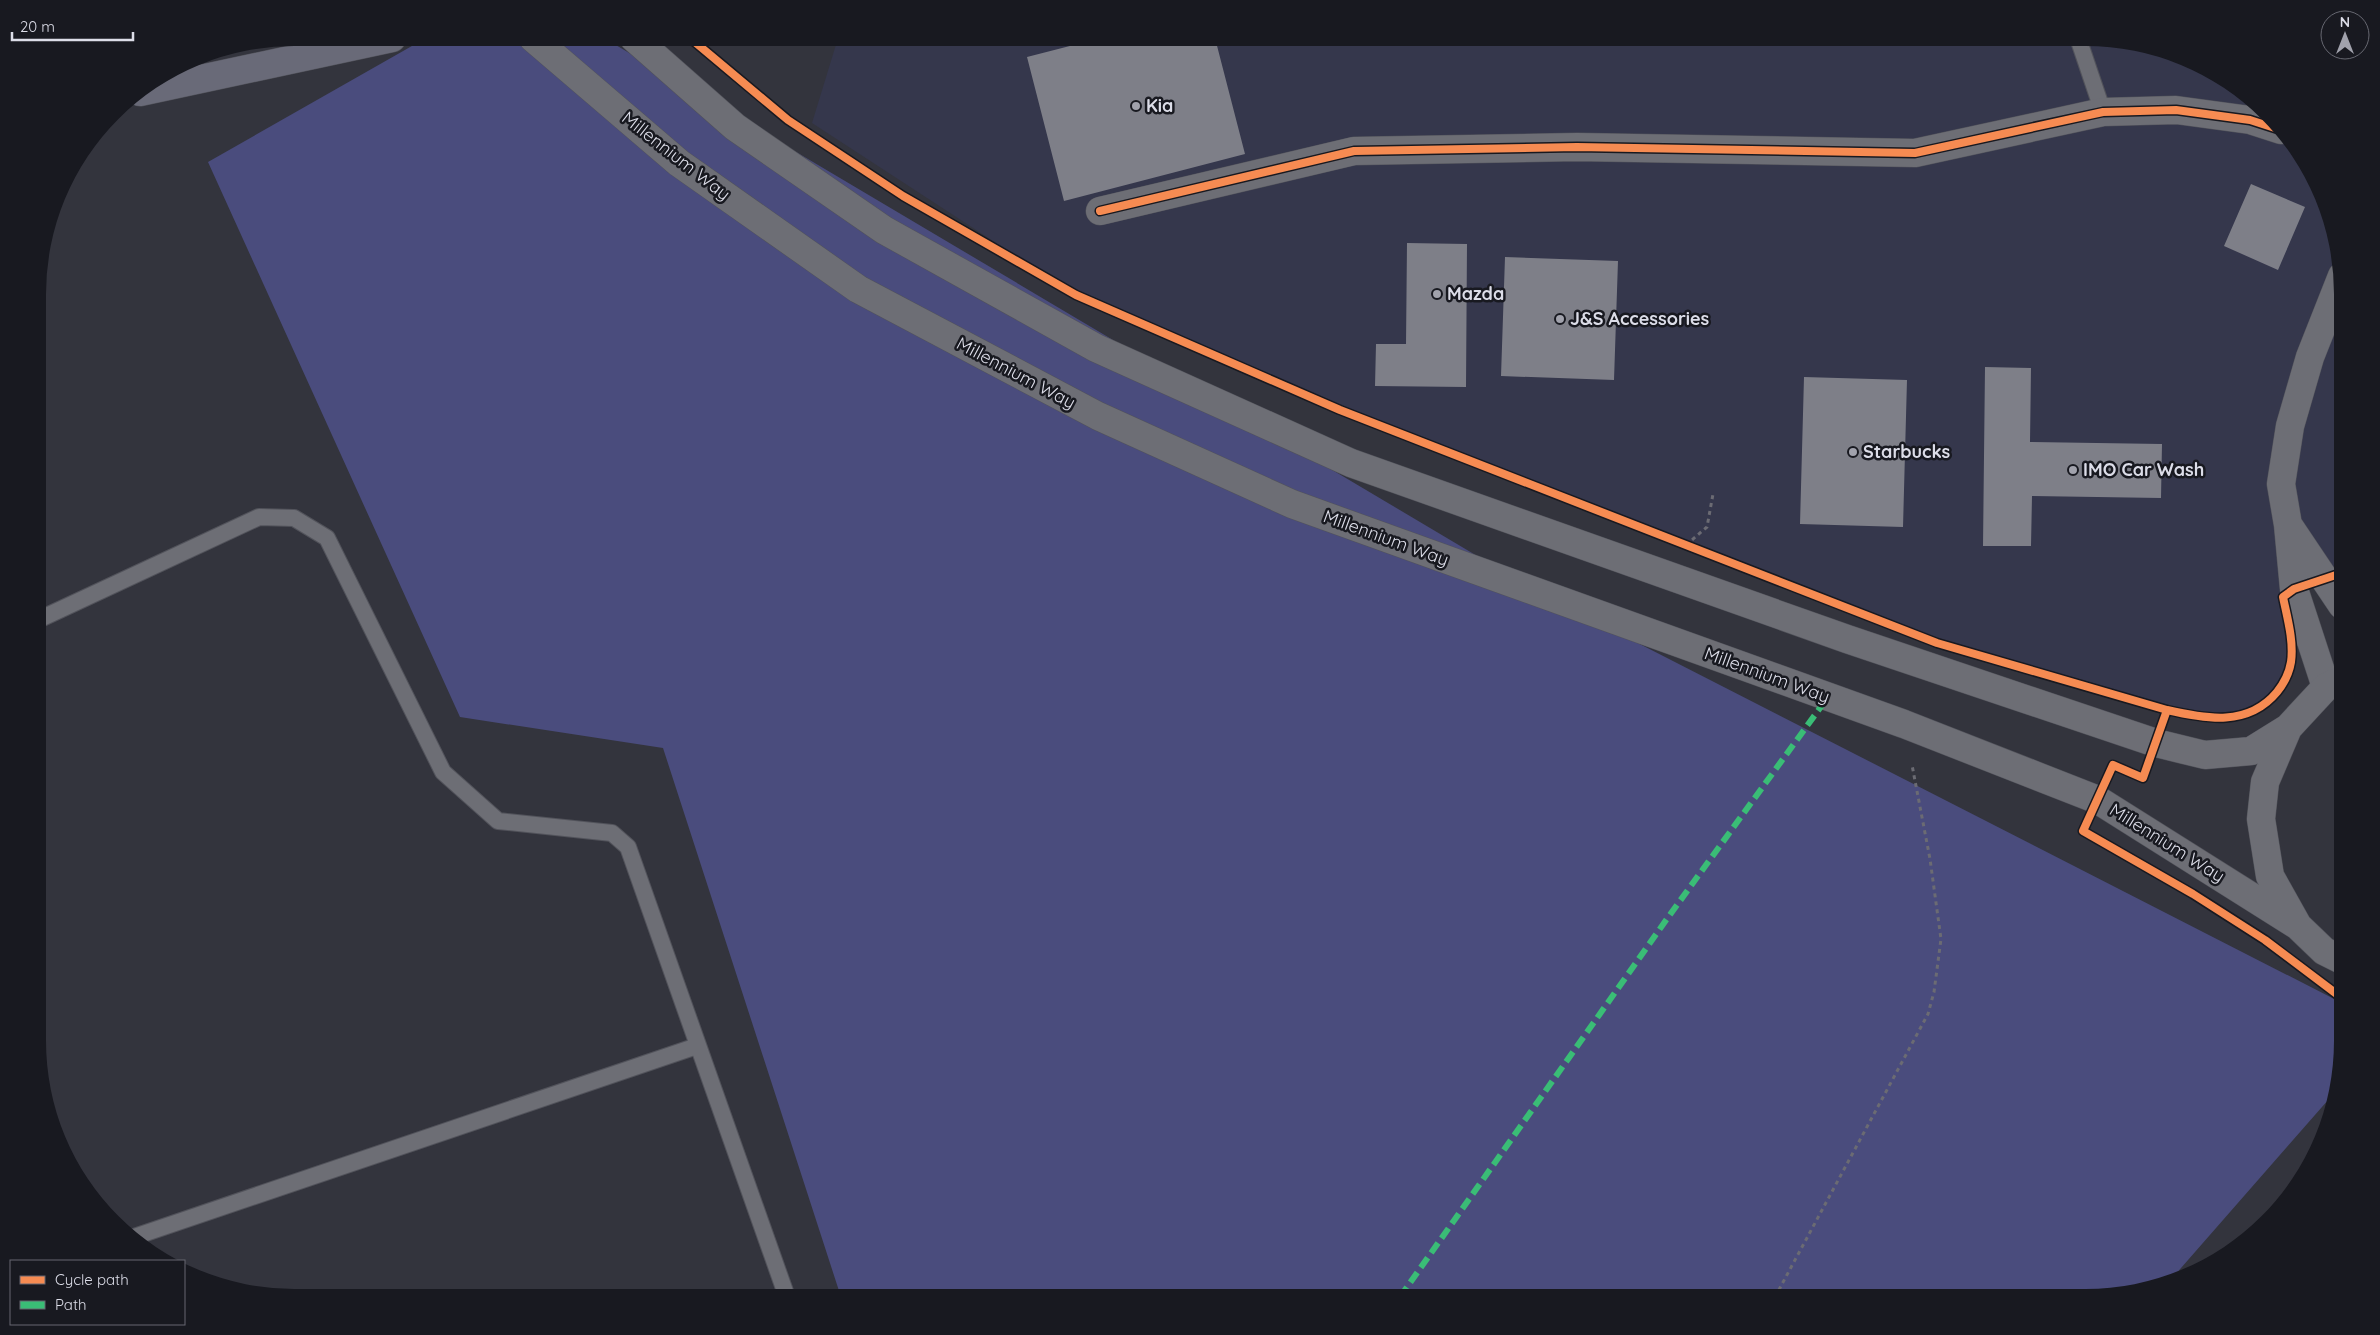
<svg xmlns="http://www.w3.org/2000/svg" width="2380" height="1335" font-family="Quicksand,sans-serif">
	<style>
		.built { fill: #35374c }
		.green { fill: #4a4c7d }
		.building { fill: #7e7f88 }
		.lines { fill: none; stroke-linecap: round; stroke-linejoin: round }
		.lane-casing { stroke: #52535b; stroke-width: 18 }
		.street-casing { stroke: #52535b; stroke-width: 29 }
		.secondary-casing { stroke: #52535b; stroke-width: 29 }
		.highway-casing { stroke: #52535b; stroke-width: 29 }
		.path { stroke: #6b6b73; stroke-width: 3; stroke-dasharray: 4 4; stroke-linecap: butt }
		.lane { stroke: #6d6e75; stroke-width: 16 }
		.street { stroke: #6d6e75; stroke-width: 28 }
		.secondary { stroke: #6d6e75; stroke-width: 28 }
		.highway { stroke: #696a78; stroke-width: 28 }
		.quiet { stroke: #3abd76; stroke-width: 6; stroke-dasharray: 12 6; stroke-linecap: butt }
		.cycleway-casing { stroke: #181920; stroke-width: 11 }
		.cycleway { stroke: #f68b52; stroke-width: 8 }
		.poi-dot { fill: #a1a2ac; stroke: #181920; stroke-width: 2 }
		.labels { text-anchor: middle; stroke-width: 5; stroke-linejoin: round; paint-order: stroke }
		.poi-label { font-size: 18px; font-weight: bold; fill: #dcdde8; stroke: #181920; text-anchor: start }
		.street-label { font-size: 18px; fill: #dcdde8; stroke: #181920 }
	</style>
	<rect width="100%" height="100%" fill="#33343d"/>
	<path class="built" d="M838,38h1248l66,8 62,26 53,41 32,39 30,60 13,66v295l-48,16 -11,8 9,63 -5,20 -16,19 -17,13 -22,6h-30l-35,-8 -230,-67 -597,-233 -264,-115 -264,-172z"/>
	<path class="green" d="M426,38h178l934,554 804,411v54l-6,34 -169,193 -65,13h-1261l-178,-549 -203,-31 -252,-555z"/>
	<path class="building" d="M1101,38h114l30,116 -181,47 -37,-144z
		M1675,38h30v2l-28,5z
		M2251,184l54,23 -27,63 -54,-24z
		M1407,243l60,1 -1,143 -91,-1 1,-42h30z
		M1505,257l113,4 -4,119 -113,-4z
		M1985,367l46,1 -1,74 132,2 -1,54 -129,-2 -1,50h-48z
		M1804,377l103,3 -4,147 -103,-3z"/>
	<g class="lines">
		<g class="lane-casing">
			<path id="lane" d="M2078,38l25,74
				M40,619l219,-102 35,1 33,20 116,234 55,49 114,12 16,14 159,450
				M131,1238l566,-192"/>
		</g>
		<g class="street-casing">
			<path id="street" d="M1100,211l254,-60 223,-4 338,6 188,-41 73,-2 74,10 31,10
				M2289,526l53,79
				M2326,687l-32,-98 -6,-64 -7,-41 9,-58 20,-69 32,-81"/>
		</g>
		<g class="secondary-casing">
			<path id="secondary" d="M533,38l146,125 179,126 240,127 194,88 612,220 194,76 200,126
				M634,38l101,89 149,103 212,118 255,115 496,176 309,104 49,12 46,-4 37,-23
				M2342,680l-16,7 -38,41 -23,54 -4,37 9,57 28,50 26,25 18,9"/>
		</g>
		<g class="highway-casing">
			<path id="highway" d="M140,92l252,-54"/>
		</g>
		<path class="path" d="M1686,545l21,-18 6,-33
			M1775,1297l153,-283 6,-22 7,-53 -11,-80 -18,-94"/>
		<use href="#lane" class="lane"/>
		<use href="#street" class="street"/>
		<use href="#secondary" class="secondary"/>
		<use href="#highway" class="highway"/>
		<path class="quiet" d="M1400,1297l269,-381 159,-219"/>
		<g class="cycleway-casing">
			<path id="cycleway" d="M690,38l98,82 115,76 173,99 264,115 597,233 230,67c39,9 81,17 110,-18 8,-10 12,-18 14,-30 3,-21 -4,-45 -8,-65l11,-8 48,-16
				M1100,211l254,-60 223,-4 338,6 188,-41 73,-2 74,10 31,10
				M2167,710l-24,68 -30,-13 -30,66 110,63 72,46 77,58"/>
		</g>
		<use href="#cycleway" class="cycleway"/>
	</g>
	<g class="poi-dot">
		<circle cx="1136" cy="106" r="5"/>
		<circle cx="1437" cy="294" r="5"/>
		<circle cx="1560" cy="319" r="5"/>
		<circle cx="1853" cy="452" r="5"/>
		<circle cx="2073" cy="470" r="5"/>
	</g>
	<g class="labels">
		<g class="poi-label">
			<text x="1146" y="112">Kia</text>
			<text x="1447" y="300">Mazda</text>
			<text x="1570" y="325">J&amp;S Accessories</text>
			<text x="1863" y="458">Starbucks</text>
			<text x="2083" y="476">IMO Car Wash</text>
		</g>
		<g class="street-label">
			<text transform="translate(676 156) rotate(38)" y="6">Millennium Way</text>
			<text transform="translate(1016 373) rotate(28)" y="6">Millennium Way</text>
			<text transform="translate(1386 538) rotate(20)" y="6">Millennium Way</text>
			<text transform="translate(1767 675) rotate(20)" y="6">Millennium Way</text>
			<text transform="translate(2167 843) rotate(32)" y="6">Millennium Way</text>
		</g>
	</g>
	<path d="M0 0H2380V1335H0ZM294 46H2086A248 248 0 0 1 2334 294V1041A248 248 0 0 1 2086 1289H294A248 248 0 0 1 46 1041V294A248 248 0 0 1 294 46Z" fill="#181920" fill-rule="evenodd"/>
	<rect x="10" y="1260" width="175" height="65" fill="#181920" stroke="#666770"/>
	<rect x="20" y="1276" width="25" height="8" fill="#f68b52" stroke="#666770"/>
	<text x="55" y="1285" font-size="15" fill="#dcdde8">Cycle path</text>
	<rect x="20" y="1301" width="25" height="8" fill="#3abd76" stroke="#666770"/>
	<text x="55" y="1310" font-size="15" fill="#dcdde8">Path</text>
	<g transform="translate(2345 35)"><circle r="24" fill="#181920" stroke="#666770"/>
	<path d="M0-4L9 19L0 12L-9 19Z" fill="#a1a2ac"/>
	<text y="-8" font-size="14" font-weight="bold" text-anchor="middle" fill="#dcdde8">N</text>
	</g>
	<path d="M12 32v8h121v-8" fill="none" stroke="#dcdde8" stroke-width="2.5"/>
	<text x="20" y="32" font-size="15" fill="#dcdde8" stroke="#181920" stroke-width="4" paint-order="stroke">20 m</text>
</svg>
